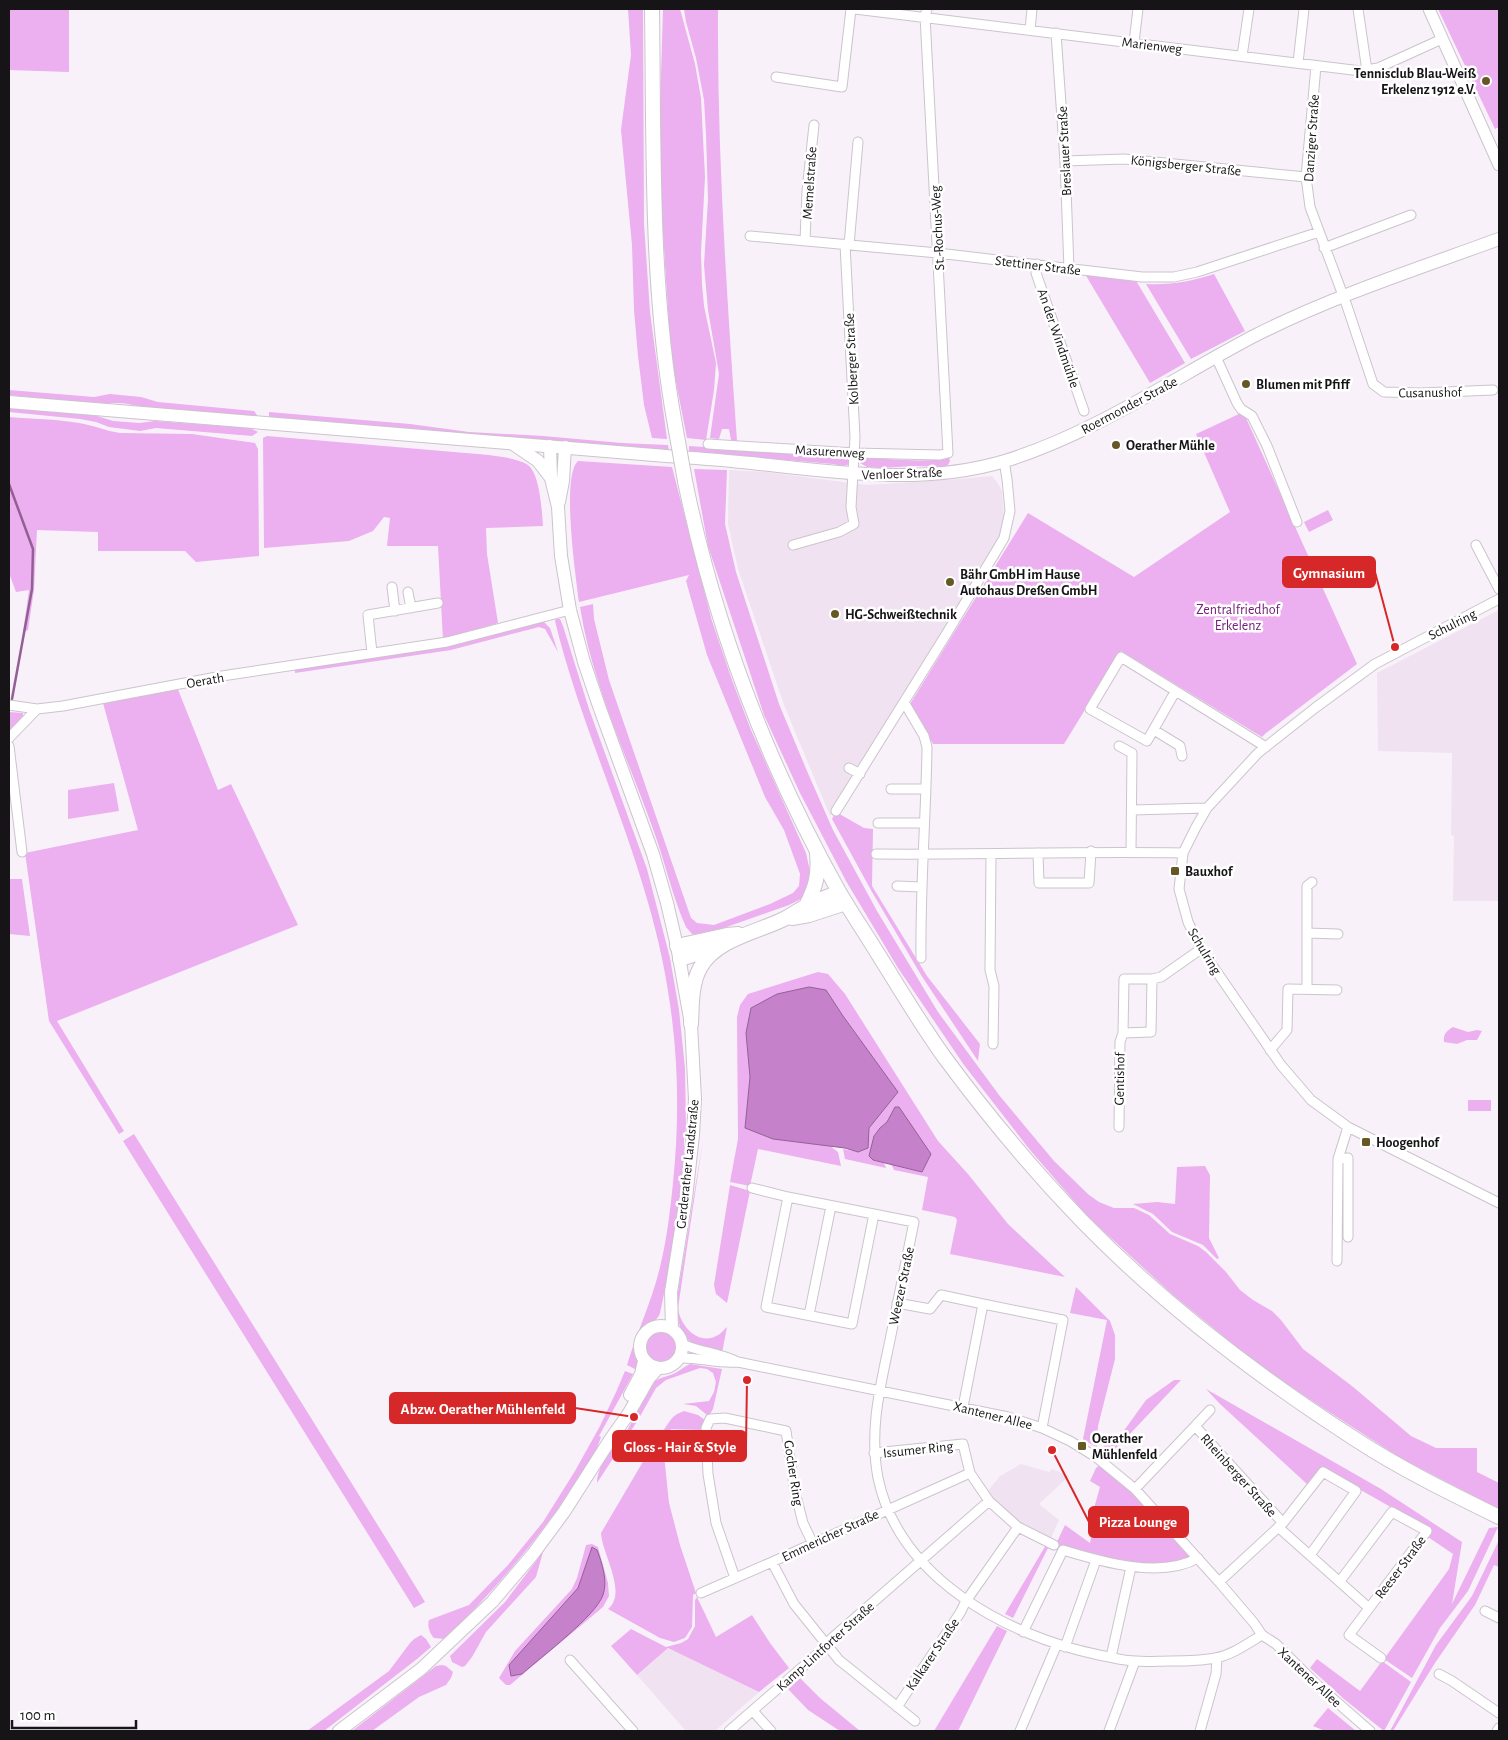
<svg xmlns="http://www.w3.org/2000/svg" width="1508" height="1740" font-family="'Alegreya Sans',sans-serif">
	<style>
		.built { fill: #f0e2f1 }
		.green { fill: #ecafef }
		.water { fill: #c681cb; stroke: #926095 }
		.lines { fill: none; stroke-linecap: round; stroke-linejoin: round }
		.stream { stroke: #926095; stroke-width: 2.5 }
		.minor-casing { stroke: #cbc4cc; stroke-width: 11 }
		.tertiary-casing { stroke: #cbc4cc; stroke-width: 13 }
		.secondary-casing { stroke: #cbc4cc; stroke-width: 14 }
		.primary-casing { stroke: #cbc4cc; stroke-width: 16 }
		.minor { stroke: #fff; stroke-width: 9 }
		.tertiary { stroke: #fff; stroke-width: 11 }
		.secondary { stroke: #fff; stroke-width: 12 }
		.primary { stroke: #fff; stroke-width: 14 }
		.primary-bridge-casing { stroke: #cbc4cc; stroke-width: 16; stroke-linecap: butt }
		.primary-bridge { stroke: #fff; stroke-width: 14 }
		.poi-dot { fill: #655825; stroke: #fff; stroke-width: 2 }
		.labels { text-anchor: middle; stroke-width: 5; stroke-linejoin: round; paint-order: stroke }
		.street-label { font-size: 14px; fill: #171417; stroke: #fff }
		.poi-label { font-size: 14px; font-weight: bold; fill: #171417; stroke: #fff; text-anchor: start }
		.park-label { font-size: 14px; fill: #73207a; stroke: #fff }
		.leader { fill: none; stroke: #d62828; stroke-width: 2 }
		.callout-dot { fill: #d62828; stroke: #fff; stroke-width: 2 }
		.callout { fill: #d62828; stroke: #d62828; stroke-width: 2 }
		.callout-label { font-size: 15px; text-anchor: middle; font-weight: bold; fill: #fff }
	</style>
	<rect width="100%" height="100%" fill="#f9f1fa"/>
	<path class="built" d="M729,470l37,2 100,13 82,-5 44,-4 5,6 5,9 2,26 -3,15 -16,33 -58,97 -97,154 -46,-111 -46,-136 -10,-45z
		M1499,610v291h-46l1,-65 -3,-1 1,-82 -74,-2 -1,-78z
		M1021,1464l28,8 3,-3 17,7 -30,28 20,16 -9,20 -28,-15 -13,-10 -22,-23 13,-16z
		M668,1648l91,44 -44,39h-29l-49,-56z"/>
	<path class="green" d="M9,9h60v63l-60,-2z
		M628,9h15l1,215 6,88 17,127 -15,-1 -8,-33 -6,-49 -4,-46 -2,-65 -11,-115 10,-75z
		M663,9h17l15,55 6,34 4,79 -4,76 1,31 2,22 12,57 -2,27 -8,50 -19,-2 -16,-81 -8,-125 -4,-92z
		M684,9h34c-1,144 9,288 19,432l-6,-1 -2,-11h-7l-3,10 -9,-1 9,-64 -11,-64 -4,-45 4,-66 -2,-65 -2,-34 -8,-42 -10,-36z
		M1438,9h61v118l-4,2z
		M1085,274l50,5 50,84 -35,20z
		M1214,274l31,57 -54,28 -45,-75c26,1 43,-2 68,-10z
		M9,390l85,7 16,-3 31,3 17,5 96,9 3,4 -4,4c-33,-3 -67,-4 -100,-10 -20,-3 -32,-9 -53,-4l-91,-10z
		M9,405l88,11 16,5 26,2 16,-2 95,7 8,4 -6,4 -96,-8 -16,3 -31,-4 -13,-5 -16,-3 -71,-7z
		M269,412l141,12 59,8 74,4 79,7 46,2 1,5 -48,-2 -352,-29z
		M1239,414l7,4 111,246 -91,69 -4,4 -141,-86 -57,93h-131l-23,-40 118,-191 106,64 96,-65 -34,-78z
		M9,417c23,2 47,2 70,6 14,2 27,8 41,10l72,1 63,9 3,6 1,107 -63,6 -11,-11h-87v-19l-61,-2 -3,60 -6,40 -5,2 6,-42 -13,2 -7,-19z
		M267,436l222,19c12,2 28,3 39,10 12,9 14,47 15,61l-57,2 1,26 11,69 -55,17 -5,-94h-51l3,-28 -6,-1 -11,14 -24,10 -85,7 -1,-110z
		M689,446l159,11 4,3 -1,4 -8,2 -10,-2 -144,-12z
		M949,457l1,4 -2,4 -5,2 -28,-1 -35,2 -13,-1 -7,-4 1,-5h4c24,0 63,6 84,-1z
		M578,461l94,6 40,154 20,59 19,50 55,123 5,23 -3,14 -7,9 -12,6 -85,30 -12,-1 -6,-7c-14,-31 -21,-66 -33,-98 -26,-73 -61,-145 -73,-222l13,-3 1,15 15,61 82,238 6,5 17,2 56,-21 23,-11 6,-7 1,-12 -16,-44 -19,-33 -58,-142 -21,-74 3,-6 -110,27c-3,-24 -18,-126 -1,-141z
		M694,469l33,1 -2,54 11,48 43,132 28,67 26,59 44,81 61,101 61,83 55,66 35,34 10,7 15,6h20l15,7 21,19 28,12 8,6 20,20 14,18 13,10 19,11 9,9 22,29 49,37 59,50 25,12h41v24l22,11v26l-97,-50 -76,-49 -65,-43 -88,-72 -86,-79 -57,-66 -66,-85 -66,-97 -52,-87 -46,-88 -36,-78 -56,-169z
		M1328,510l5,10 -24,12 -5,-10z
		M556,619h4l3,7 26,83 58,160 23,89 9,52 6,58 1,60 -2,12 1,23 -8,69 -17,81c-4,12 -19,13 -23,26 -3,10 3,21 2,32l-12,-6c10,-33 25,-64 33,-98 7,-28 10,-56 13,-84 10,-98 2,-189 -26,-284 -27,-94 -69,-183 -92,-278z
		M543,621l7,7 8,24 -13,-23 -6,-2 -88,23 -156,23v-3l3,-1z
		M177,687l41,103 13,-6 67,141 -241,96 67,110 -5,3 -70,-113 -24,-168 113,-23 -35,-127z
		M9,712l14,1v5c-4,5 -8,12 -14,12z
		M114,783l5,28 -51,8v-29z
		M836,812l28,16 9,1 -1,57 55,90 53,68 -2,17 -57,-86 -49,-83 -40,-73z
		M9,879h13l8,57 -21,-2z
		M818,972l10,2 17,20 93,147 30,33 40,50 57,53 -115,-23 7,-34 -2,-3 -33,-7 6,-33 -34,-7 -3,-6 31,8 -27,-65 -8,15 -7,6 -6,8 -4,20 3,4 11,3 2,5 -41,-9 -2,-10 15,3 10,-4 1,-20 29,-36 -55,-76 -17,-26 -17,-3 -32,7 -26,14 -5,25 4,44 -5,51 28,11 57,7 8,6 3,14 -83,-17 -8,37 -20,-4 8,-43 -1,-122 3,-12 8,-11z
		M1453,1027l15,5 9,-2 5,1 -5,9h-10l-10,4 -13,-2c-1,-7 2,-11 9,-15z
		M1468,1100h23v11h-23z
		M134,1134l258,414 33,54 -11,6 -291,-467z
		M703,1140l-25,168c2,18 21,39 40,27 3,-1 6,-6 9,-8l-5,26c-34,-11 -42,-9 -46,-49z
		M1205,1166l5,9 -1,63 10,20 -2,1 -14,-14 -31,-13 -19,-18 -20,-10 24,-2 18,2 2,-37z
		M730,1185l20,6 -23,112 -11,-9 -2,-9z
		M1076,1287l34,34 5,14v24l-17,67 -1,22 -14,-9 24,-119 -37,-7z
		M645 1347a16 16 0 1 1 32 0a16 16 0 1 1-32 0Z
		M690,1364l32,5 -9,40 -3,5 -3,1 -11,-9 -13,-2 26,-3 5,-9 2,-10 -3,-9 -6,-4 -7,-1 -34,12 -10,8 -18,32 -41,63c1,-24 21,-37 32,-56 8,-14 13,-31 24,-44 7,-7 17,-6 24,-11 5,-3 8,-6 13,-8z
		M625,1371l8,3 -34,62 2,1c-8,26 -25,47 -41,69 -35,48 -72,92 -116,133l-10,-1c-4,-4 -7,-12 -5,-18l40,-15 39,-40 35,-43 32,-51 25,-45 17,-36z
		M1174,1380h7l-72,76 -7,-5 6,-14 15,-5 23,-32z
		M1206,1389l175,100 81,53 -10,62 37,-76 9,-1 -30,64 -28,37 -28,50 -28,-19 65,-90 4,-15 -25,-17 3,-7 -109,-62 -14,17 -89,-82z
		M684,1411l14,4 7,5 -1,10 -33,-1 -8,16 6,58 11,42 16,48 -3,2 -1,32 -7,11 -11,4 -14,-4 -52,-29c20,-16 -6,-55 -7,-76l50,-85 21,-30 5,-4z
		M1100,1465l27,22 64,69c-9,4 -19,8 -29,9 -34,2 -74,-9 -106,-21l9,-19 25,18 1,-5 -2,-12 11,-39 -10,-6 6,-13z
		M1499,1540v27l-5,-2 -19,40 -40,58 -42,68h-3l46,-86 36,-49z
		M592,1544l6,3 10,36 1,13 -6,11 -93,78h-4l-7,-7 16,-27 57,-62 5,-11 9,-33z
		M1046,1545l3,1 -36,72 -8,-4z
		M543,1552l-7,25 -50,55 -14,25 -7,9 -3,1 -10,-5 -2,-6 55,-54z
		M697,1597l19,40 36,-22 18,28 19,25 -30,24 -91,-44 -31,27 -26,-29 20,-17 35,18 15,-4 7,-4 7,-13v-26z
		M997,1626l10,5 -49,100h-24z
		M421,1635l5,4 5,8 -14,12 -93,72h-17l82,-60 21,-28 4,-4z
		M1317,1659l43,32 22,-30 29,21 -27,49 -40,-32 -34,-31z
		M442,1665l4,1 7,6 -2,6 -5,7 -27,12 -47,34h-20l84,-65z
		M800,1678l20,20 40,33h-20l-32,-21 -20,-21z
		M1328,1708l28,23h-31l-12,-5z"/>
	<path class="water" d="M809,987l17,3 17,26 55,76 -29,36 -1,20 -10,4 -13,-4 -72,-9 -28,-11 5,-51 -4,-44 5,-25 26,-14z
		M895,1107h4l32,47 -9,18 -49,-12 -4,-4 5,-20 6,-8 7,-6z
		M592,1547l5,3c5,13 11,31 6,45 -7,21 -62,62 -81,79l-11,2 -2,-11 69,-77z"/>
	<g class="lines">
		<path class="stream" d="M9,484l24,65 -1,40 -20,110"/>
		<g class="minor-casing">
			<path id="minor" d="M855,9l506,62 17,-3 64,-29
				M1358,9l9,62
				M1030,30l2,-21
				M1056,33l9,128 4,108
				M1134,42l4,-33
				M1242,56l7,-47
				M1298,63l6,-54
				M1316,66l-10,111 4,30 37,99 26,78 11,8 37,1 72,-3
				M776,77l66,10 9,-78
				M1065,161l59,-2 182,18
				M750,236l188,17 204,24h32l23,-5 122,-40
				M805,241l2,-50 7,-66
				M849,245l9,-103
				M1324,248l87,-33
				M1037,264l-1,9 48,138
				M1216,357l21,46 4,6 11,7 15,30 30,76
				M708,444l147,9 85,2 8,-2 -23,-437 2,-7
				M793,545l46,-13 15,-8 -3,-17 4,-70 -10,-193
				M1476,545l23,44
				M392,587l3,24
				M408,592l3,16
				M1499,599l-124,65 -60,44 -57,45 -51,55 -11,19 -13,26 -4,36 9,33 13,27 80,116 30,35 37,27 151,76
				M372,653l-4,-38 70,-12
				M1175,692l-28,49 -57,-32 31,-52 145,90
				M904,702l20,34 3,11c-1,71 -7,141 -6,211
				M9,705l28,4 26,-3 159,-30 225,-34 123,-32
				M1154,730l26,16 2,10
				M9,738l28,-29
				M9,746l13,106
				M1119,746l13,7 -1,99
				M849,768l11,6
				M891,789h35
				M1132,810l75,-2
				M836,811l111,-178 57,-95 6,-27 -3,-32 -3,-18
				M878,823h46
				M1038,853l1,30h50l2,-32
				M876,854c103,1 205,-3 307,-1
				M991,854l-1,116 4,16 -1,58
				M897,886l24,1
				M1307,933l31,1
				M1307,989v-103l5,-4
				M1123,1033l28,-1 1,-53
				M1270,1050l17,-20 1,-41 49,1
				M1119,1127l1,-85 3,-9 1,-54h28l9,-2 40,-28
				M1338,1159l10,-1v79
				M752,1188l36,9
				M874,1214l-22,110 -86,-17 22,-110 126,25c-8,40 -16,79 -24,118 -10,48 -21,90 -12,138 21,100 129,158 221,177 12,2 24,6 37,6 11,1 22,0 34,0 15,0 30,0 45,-3 17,-3 32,-14 47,-23
				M1337,1261l1,-102 10,-32
				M897,1303l33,6 11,-14 42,9
				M809,1315l22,-109
				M682,1344c18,8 38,9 56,18l270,55 34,11 28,13 26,16 39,32 84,93 35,41 8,12 14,9 40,40 54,47
				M679,1358c20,-1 38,6 59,4
				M963,1407l20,-103 80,16 -21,108
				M1195,1426l15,-16
				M874,1453l89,-9 7,29 19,28 29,26 36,18
				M1135,1489l60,-63 88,97
				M1278,1527l91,81
				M772,1562l198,-89
				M735,1578l-19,-55 -8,-49 -2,-46 4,-9 15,-1 61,13 9,61 8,31 10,21
				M1340,1581l52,-69 35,19 -78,104 32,23
				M1219,1582l64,-59 40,-51 33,19 -46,64
				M701,1593l71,-31 22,42 45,56 76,61
				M1485,1611l14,7
				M1023,1632l40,-82c39,12 98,29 135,8
				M1065,1647l31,-87
				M1111,1657l20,-90
				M570,1660l63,71
				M1439,1674l13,7 47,32
				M897,1707l63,-94 6,-12 52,-74
				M753,1711l18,20
				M729,1731l92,-80 10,-12 158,-138
				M1020,1731l37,-87
				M1109,1731l26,-70
				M1200,1731l16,-57 1,-16
				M1497,1731l2,-3"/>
		</g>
		<g class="tertiary-casing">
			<path id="tertiary" d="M1429,9l70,156"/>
		</g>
		<g class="secondary-casing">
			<path id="secondary" d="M9,402c219,19 438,37 657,54 28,2 57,4 85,7 84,9 171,23 254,-2 90,-28 167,-82 249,-125 79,-40 163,-67 245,-97
				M513,444l25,17 13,17
				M550,446l1,32 7,29 3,49 9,54 14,52 15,44 54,148 14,49 10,43 14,78 4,75 -2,36 -7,63 -15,94 1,37
				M559,502l4,-21 2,-34
				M640 1347a21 21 0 1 1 42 0a21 21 0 1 1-42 0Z
				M630,1395l11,-21 3,-13
				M339,1731l82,-62 71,-67 41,-48 31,-42 46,-72 19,-27 20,-35 9,-10"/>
		</g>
		<g class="primary-casing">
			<path id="primary" d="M652,9c2,139 -2,279 23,416
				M685,481c29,142 82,282 153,409 13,22 27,43 40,64 22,35 43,71 67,104 42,57 88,112 137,163 81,83 175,155 273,218 46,30 95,54 144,78
				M806,906c10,-20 13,-31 11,-53
				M792,918l17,-3 37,-12
				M677,946l50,-11 11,-1
				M680,959l35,-11
				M691,1024c1,-19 0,-39 9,-56 16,-29 58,-36 84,-49 8,-4 16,-10 24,-14 10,-5 21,-9 31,-13"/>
		</g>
		<use href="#minor" class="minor"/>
		<use href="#tertiary" class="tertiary"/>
		<use href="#secondary" class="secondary"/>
		<use href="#primary" class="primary"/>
		<g class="primary-bridge-casing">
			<path id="primary-bridge" d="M675,425l10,56"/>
		</g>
		<use href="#primary-bridge" class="primary-bridge"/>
	</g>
	<g class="poi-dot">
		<circle cx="1486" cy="81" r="5"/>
		<circle cx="1246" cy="384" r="5"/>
		<circle cx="1116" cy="445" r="5"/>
		<circle cx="950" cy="582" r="5"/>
		<circle cx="835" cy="614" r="5"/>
		<rect x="1170" y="866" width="10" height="10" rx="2.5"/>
		<rect x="1361" y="1137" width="10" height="10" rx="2.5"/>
		<rect x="1077" y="1441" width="10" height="10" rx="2.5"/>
	</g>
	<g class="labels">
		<g class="street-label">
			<text transform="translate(1152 45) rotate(7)" y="5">Marienweg</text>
			<text transform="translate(1311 138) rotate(-86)" y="5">Danziger Straße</text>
			<text transform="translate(1064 151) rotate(-93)" y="5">Breslauer Straße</text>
			<text transform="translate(1186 165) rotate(6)" y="5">Königsberger Straße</text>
			<text transform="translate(809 183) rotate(-86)" y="5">Memelstraße</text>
			<text transform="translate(937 228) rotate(-93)" y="5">St.-Rochus-Weg</text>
			<text transform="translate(1038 265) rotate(7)" y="5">Stettiner Straße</text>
			<text transform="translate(1059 338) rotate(71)" y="5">An der Windmühle</text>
			<text transform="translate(851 359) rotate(-93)" y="5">Kolberger Straße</text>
			<text transform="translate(1430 392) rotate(-1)" y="5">Cusanushof</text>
			<text transform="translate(1129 405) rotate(-28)" y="5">Roermonder Straße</text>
			<text transform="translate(830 451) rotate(3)" y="5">Masurenweg</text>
			<text transform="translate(902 473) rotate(-2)" y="5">Venloer Straße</text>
			<text transform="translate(1452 624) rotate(-27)" y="5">Schulring</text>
			<text transform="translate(205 680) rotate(-10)" y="5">Oerath</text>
			<text transform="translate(1205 951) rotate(59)" y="5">Schulring</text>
			<text transform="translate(1119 1079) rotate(-89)" y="5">Gentishof</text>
			<text transform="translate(687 1164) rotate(-84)" y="5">Gerderather Landstraße</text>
			<text transform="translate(901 1286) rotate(-78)" y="5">Weezer Straße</text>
			<text transform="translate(993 1415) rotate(14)" y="5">Xantener Allee</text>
			<text transform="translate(918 1449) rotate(-6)" y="5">Issumer Ring</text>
			<text transform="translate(794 1473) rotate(81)" y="5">Gocher Ring</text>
			<text transform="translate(1239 1475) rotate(48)" y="5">Rheinberger Straße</text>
			<text transform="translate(830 1535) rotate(-25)" y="5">Emmericher Straße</text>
			<text transform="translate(1400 1567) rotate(-53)" y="5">Reeser Straße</text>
			<text transform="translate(825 1646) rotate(-42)" y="5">Kamp-Lintforter Straße</text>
			<text transform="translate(932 1654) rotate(-56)" y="5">Kalkarer Straße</text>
			<text transform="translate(1310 1677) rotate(43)" y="5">Xantener Allee</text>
		</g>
		<g class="poi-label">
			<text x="1476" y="78" text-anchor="end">Tennisclub Blau-Weiß<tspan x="1476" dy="16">Erkelenz 1912 e.V.</tspan></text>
			<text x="1256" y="389">Blumen mit Pfiff</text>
			<text x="1126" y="450">Oerather Mühle</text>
			<text x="960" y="579">Bähr GmbH im Hause<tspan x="960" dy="16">Autohaus Dreßen GmbH</tspan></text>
			<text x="845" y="619">HG-Schweißtechnik</text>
			<text x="1185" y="876">Bauxhof</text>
			<text x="1376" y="1147">Hoogenhof</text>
			<text x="1092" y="1443">Oerather<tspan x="1092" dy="16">Mühlenfeld</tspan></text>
		</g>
		<g class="park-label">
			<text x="1238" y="614">Zentralfriedhof<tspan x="1238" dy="16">Erkelenz</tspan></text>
		</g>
	</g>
	<path class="leader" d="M1395 647L1375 572M634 1417L575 1408M747 1380L746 1446M1052 1450L1089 1522"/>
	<g class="callout-dot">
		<circle cx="1395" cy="647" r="5"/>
		<circle cx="634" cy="1417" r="5"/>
		<circle cx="747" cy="1380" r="5"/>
		<circle cx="1052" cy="1450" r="5"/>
	</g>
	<g class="callout">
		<rect x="1283" y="557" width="92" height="30" rx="5"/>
		<rect x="390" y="1393" width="185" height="30" rx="5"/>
		<rect x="613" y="1431" width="133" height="30" rx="5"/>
		<rect x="1089" y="1507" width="99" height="30" rx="5"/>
	</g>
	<g class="callout-label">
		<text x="1329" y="578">Gymnasium</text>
		<text x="483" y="1414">Abzw. Oerather Mühlenfeld</text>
		<text x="680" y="1452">Gloss - Hair &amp; Style</text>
		<text x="1138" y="1527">Pizza Lounge</text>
	</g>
	<rect width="1508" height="1740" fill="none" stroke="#171417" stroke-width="20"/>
	<path d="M12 1720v8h124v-8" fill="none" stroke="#171417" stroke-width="2.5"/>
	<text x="20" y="1720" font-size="15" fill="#171417" stroke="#ffffff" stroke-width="4" paint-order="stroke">100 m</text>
</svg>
